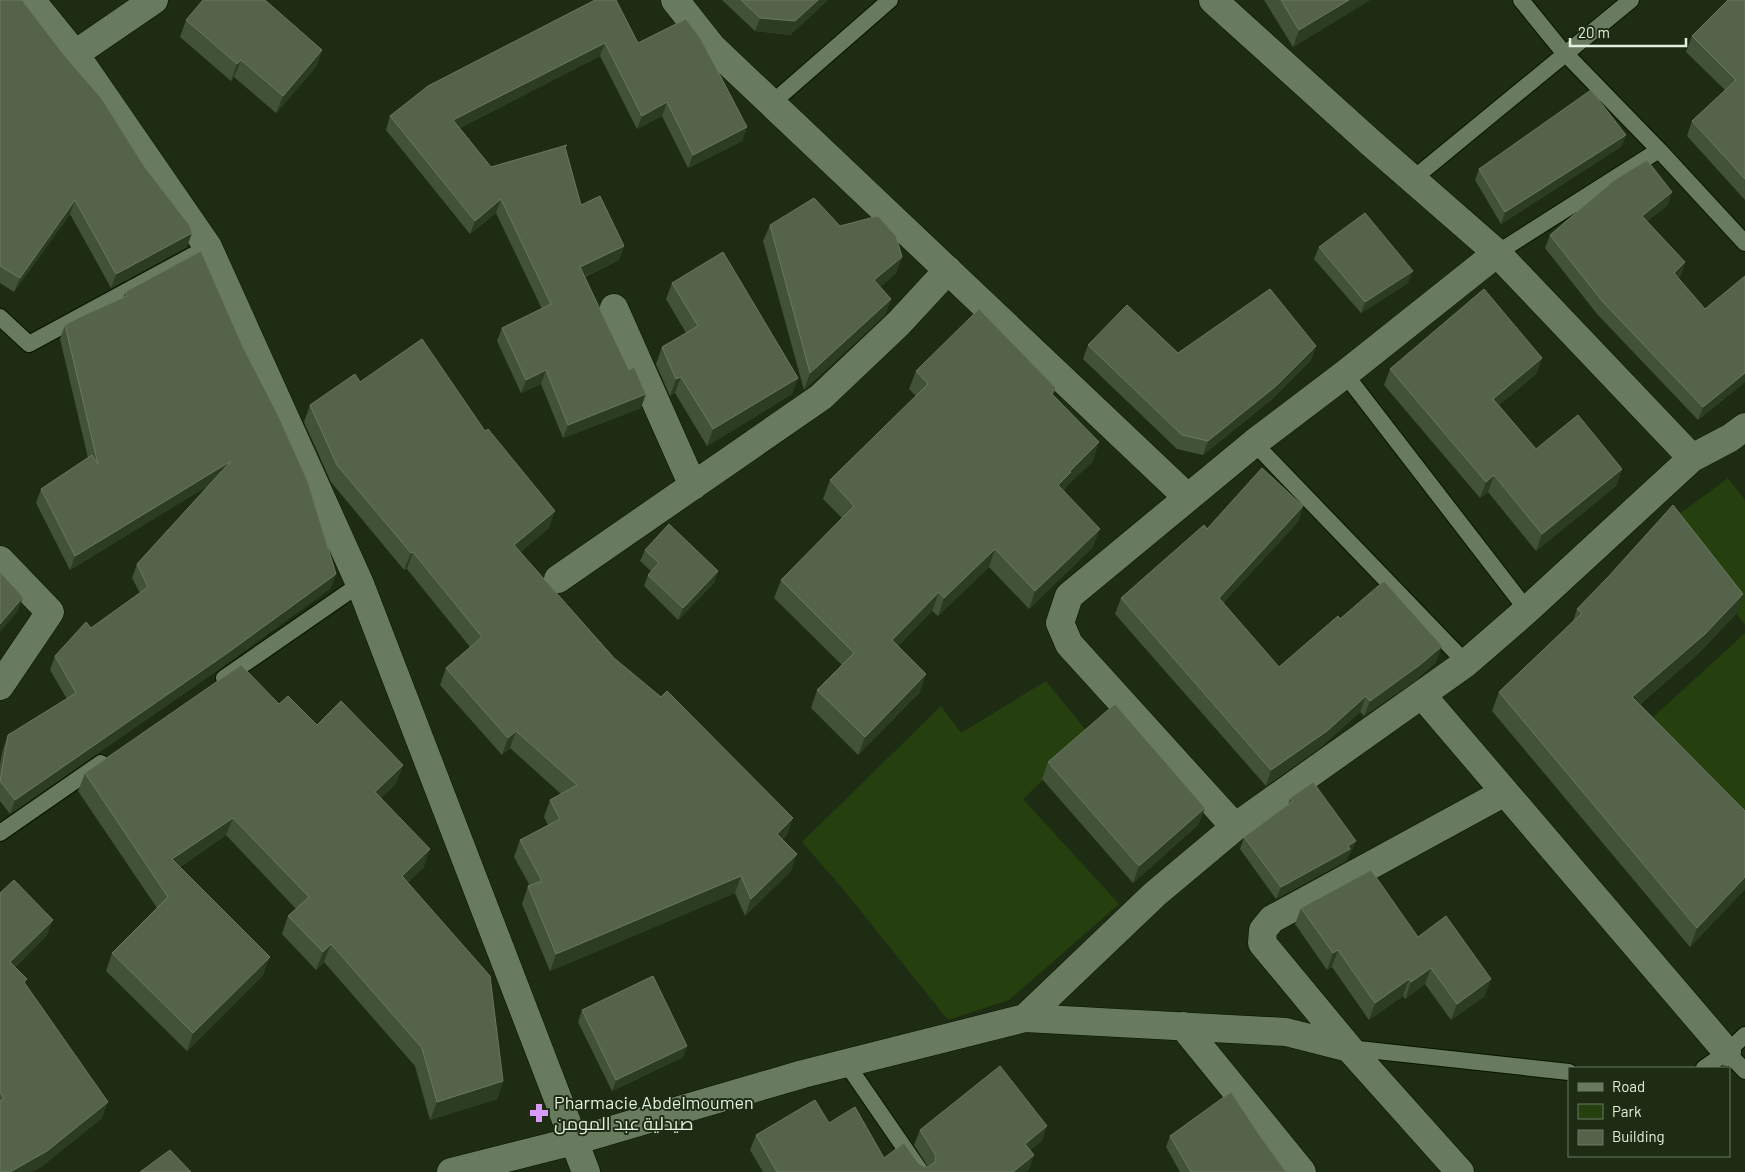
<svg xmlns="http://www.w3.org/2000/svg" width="1745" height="1172" font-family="Barlow,Cairo,sans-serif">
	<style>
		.green { fill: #253f0f }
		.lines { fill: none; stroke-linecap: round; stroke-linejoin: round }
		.lane-casing { stroke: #071401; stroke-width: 18 }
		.street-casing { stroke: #071401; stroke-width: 29 }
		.lane { stroke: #697b5f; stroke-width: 16 }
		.street { stroke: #697b5f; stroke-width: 28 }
		.wall { fill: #425238 }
		.shaded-wall { fill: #2c3c22 }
		.building { fill: #54634a; stroke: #6a7861 }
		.labels { text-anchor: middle; stroke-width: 4; stroke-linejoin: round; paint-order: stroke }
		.poi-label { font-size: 18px; fill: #e4eede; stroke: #1d2c13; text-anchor: start }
	</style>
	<rect width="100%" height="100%" fill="#1d2c13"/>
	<path class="green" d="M1728,478l17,22v125l-79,-101z
		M1745,633v205l-106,-108z
		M1046,681l44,54 -67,64 96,105 -110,96 -61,20 -105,-131 -41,-47 139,-136 20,27z"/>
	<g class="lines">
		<g class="lane-casing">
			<path id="lane" d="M1521,0l39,48 99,102 86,93
				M772,103l118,-103
				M1413,179l218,-179
				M1497,253l162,-103
				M0,317l29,27 179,-97
				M1345,374l182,236
				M1254,443l212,220
				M224,678l136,-94
				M0,833l101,-70
				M1349,1048l220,24
				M1727,1052l18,19
				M846,1063l75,109
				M1704,1068l23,-16 18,-17"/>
		</g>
		<g class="street-casing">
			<path id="street" d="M31,0l44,54 133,193 152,337 226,588
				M675,0l37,47 475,450
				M1213,0l158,143 126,110 -152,121 -91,69 -185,153 -9,27 9,21 166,183
				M75,54l79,-54
				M1497,253l195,205
				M614,308l79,178
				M0,560l50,52 -50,74
				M558,579l263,-182 78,-74 49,-53
				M1422,695l305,357
				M1025,1018l130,-124 80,-67 231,-164 61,-53 165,-152 38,-20 15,-11
				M1183,1026l119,146
				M451,1172l123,-31 229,-67 222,-56 261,14 63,16
				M1460,1172l-111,-124 -87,-105 1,-13 9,-11 233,-127"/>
		</g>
		<use href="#lane" class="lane"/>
		<use href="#street" class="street"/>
	</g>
	<path class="wall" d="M0,0l187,247 -76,41 -41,-74 -56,78 -14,-9z
		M595,0l43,43 109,84 -5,14 -54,27 -26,-52 -25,13 -37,-73 -140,72 31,39 74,-18 16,56 43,41 -5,14 -34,17 56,131 -78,30 -22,-54 -20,9 -24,-52 5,-13 40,-19 -46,-96 -26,21 -84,-104 4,-14z
		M722,0h106l-38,35 -35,-4z
		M1264,0h106l-77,47z
		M1745,0v200l-58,-64 5,-15 33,-31 -39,-38 6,-16z
		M186,20l136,30 -6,17 -40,46 -42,-36 -3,4 -51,-44z
		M1622,146l-121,78 -26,-44 4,-11z
		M1668,205l-21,16 38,41 -4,13 -3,3 27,31 40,-33v106l-47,38 -101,-106 -52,-66 5,-13z
		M770,225l70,1 62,31 -6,16 -16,14 11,12 -6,16 -81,75 -41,-149z
		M1319,247l89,36 -47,30 -47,-54z
		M672,283l126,95 -6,16 -85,52 -32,-53 -5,3 -14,-32 6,-17 24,-14 -20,-34z
		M125,292l206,296 -110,80 -211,146 -10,-13v-37l3,-15 5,-14 59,-36 -17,-29 5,-14 36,-28 49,-35 -8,-15 5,-14 72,-79 -139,85 -34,-67 5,-14 47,-31 -28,-119 5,-14 58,-27z
		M1088,345l90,8 138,-7 -5,14 -40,40 -68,55 -26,-6 -94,-90z
		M1542,358l-6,16 -37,31 37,44 86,20 -6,17 -80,65 -48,-59 -8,6 -96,-113 6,-16z
		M916,371l140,17 -3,7 40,66 -28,27 -1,3 29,56 -64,62 -40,-42 -51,49 -6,-5 -34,35 22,46 -62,63 -47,-47 6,-18 25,-25 -68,-67 7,-18 61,-62 -19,-19 7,-19 86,-84 -7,-7z
		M360,382l189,146 -29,24 94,106 173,177 -5,5 9,31 -46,45 -10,-23 -185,78 -28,-67 6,-18h2l-16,-29 6,-17 28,-15 -4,-8 6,-17 11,-6 -51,-46 -8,7 -62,-70 6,-17 24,-21 -63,-78 -3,1 -73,-88 -27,-60 6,-17z
		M1303,506l-5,16 -75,81 56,64 61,-48 96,43 -20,18 -52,36 -4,-4 -39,35 -55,39 -151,-172 6,-16 86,-69z
		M645,550l73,21 -4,12 -36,37 -34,-34 4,-11 3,-4 -11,-10z
		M1577,609l159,5 -38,40 -58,50 105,107v78l-55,58 -198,-236 7,-19 74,-71z
		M279,704l38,21 86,40 -7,18 -15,15 43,69 -17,16 96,198 -6,18 -67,21 -15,-54 -91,-104 -8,8 -34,-36 6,-18 8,-7 -70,-74 -46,32 83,108 -76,76 -81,-80 6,-18 45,-45 -79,-117 7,-18z
		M1048,762l151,62 -66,59 -91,-104z
		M1290,798l61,54 -2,2 -3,7 -70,38 -36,-50 4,-12 44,-32z
		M0,893l47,42 -32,32 87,151 -61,49 -9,5h-32z
		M1301,908l117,29 67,59 -34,24 -26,-36 -20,15 -2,-3 -34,24 -37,-53 -5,3 -32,-46z
		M582,1010l101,47 -71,34 -34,-69z
		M829,1123l55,35 34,5 5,3 5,1 -14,-22 6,-15 122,11 -12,9 -1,20 -3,2h-263l-13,-22 6,-15z
		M1170,1136h90l26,36h-106l-14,-25z"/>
	<path class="shaded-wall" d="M818,0h10l-38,35 -35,-4 5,-13z
		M1349,0h21l-77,47 6,-17z
		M605,43l-5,13 -152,78 5,-14z
		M322,50l-6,17 -40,46 7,-17z
		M241,60l-7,17 -3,4 6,-17z
		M667,102l-5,14 -25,13 5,-13z
		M747,127l-5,14 -54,27 5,-13z
		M1626,135l-4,11 -121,78 4,-12z
		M1672,192l-4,13 -31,24 5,-13z
		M501,199l-5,14 -26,21 5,-13z
		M75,200l-5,14 -56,78 6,-14z
		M192,233l-5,14 -76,41 5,-14z
		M624,246l-5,14 -44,21 5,-14z
		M902,257l-6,16 -28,24 6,-17z
		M1685,262l-4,13 -12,11 5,-13z
		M1413,271l-5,12 -47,30 4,-11z
		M891,299l-6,16 -81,75 6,-17z
		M1316,346l-5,14 -40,40 -68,55 5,-14z
		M1542,358l-6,16 -49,41 6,-16z
		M546,370l-5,14 -20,9 5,-13z
		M1745,373v9l-47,38 5,-13z
		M681,377l-6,16 -5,3 6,-17z
		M798,378l-6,16 -85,52 6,-17z
		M646,394l-5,14 -78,30 5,-13z
		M1099,442l-6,19 -28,27 -1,3 -13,12 7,-18 12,-14z
		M231,461l-5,14 -156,95 5,-14z
		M1622,469l-6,17 -80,65 6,-17z
		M1494,475l-6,17 -8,6 6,-16z
		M1303,506l-5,16 -85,92 6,-16z
		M555,511l-6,17 -42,34 7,-17z
		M1100,529l-7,18 -64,62 6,-18z
		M995,549l-6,18 -51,49 6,-18z
		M413,552l-6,17 -3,1 7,-17z
		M718,571l-4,12 -36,37 5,-12z
		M336,574l-5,14 -110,80 -211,146 5,-14z
		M939,592l-7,19 -46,48 6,-19z
		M1743,594l-7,20 -38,40 -73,62 7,-19z
		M23,597l-5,14 -18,21v-8z
		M1442,646l-6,16 -20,18 -52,36 6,-15z
		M926,674l-6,18 -62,63 7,-18z
		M1366,696l-6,16 -39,35 -55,39 5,-16z
		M516,731l-6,17 -8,7 6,-17z
		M403,765l-7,18 -27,27 6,-18z
		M1205,808l-6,16 -66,59 6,-17z
		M233,818l-7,17 -61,42 7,-18z
		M793,818l-6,17 -16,16 6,-17z
		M1356,841l-5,11 -2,2 -3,7 -70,38 5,-12 67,-41z
		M430,849l-6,18 -29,27 7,-18z
		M797,854l-6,17 -46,45 6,-17z
		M741,876l-6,17 -185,78 6,-17z
		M1745,877v12l-55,58 7,-19z
		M53,920l-6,15 -43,42 6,-15z
		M331,944l-7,18 -8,8 7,-18z
		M1338,950l-6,17 -5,3 6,-17z
		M270,957l-7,18 -76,76 6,-18z
		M1431,968l-6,16 -20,15 6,-17z
		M1409,979l-6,17 -34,24 6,-17z
		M1491,979l-6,17 -34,24 6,-16z
		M687,1046l-4,11 -71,34 4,-11z
		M503,1081l-6,18 -67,21 7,-18z
		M108,1102l-6,16 -61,49 -9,5h-22z
		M1047,1126l-5,15 -22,18 5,-15z
		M1034,1155l-5,15 -3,2h-13z"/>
	<path class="building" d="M0,0h22l42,55 38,44 42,67 46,60 2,7 -76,41 -41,-74 -55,78 -20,-12z
		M203,0h62l57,50 -39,46 -42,-36 -4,4 -51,-44z
		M595,0h21l22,43 48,-24 15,20 46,88 -54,28 -26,-53 -25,14 -37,-73 -152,77 38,47 76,-22 -2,2 16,58 19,-9 24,50 -44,21 49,103 5,-3 12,27 -78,31 -22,-55 -20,10 -24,-52 49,-24 -50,-105 -26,22 -85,-105 38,-30z
		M741,0h77l-23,21 -35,-3z
		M1281,0h68l-50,30z
		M1728,0h17v179l-53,-58 44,-41 -44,-44z
		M1591,90l35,45 -121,77 -26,-43z
		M1647,160l25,32 -30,24 43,46 -11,11 31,36 40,-33v97l-42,34 -101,-106 -52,-66 63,-54z
		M814,198l26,28 38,-10 18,20 6,21 -28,23 17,19 -81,74 -40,-148z
		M1365,213l48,58 -48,31 -46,-55z
		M201,251l42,96 36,70 29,65 28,92 -110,80 -211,146 -15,-19 8,-46 68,-42 -21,-37 31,-34 5,6 57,-41 -11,-23 94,-103 -156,95 -34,-67 51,-34 6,9 -33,-139 19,-10 43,-19 -2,-4z
		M723,252l75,126 -85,51 -32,-52 -5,2 -14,-32 36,-21 -26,-43z
		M1270,289l46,57 -40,40 -68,55 -26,-6 -94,-90 39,-40 51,48z
		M1484,289l58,69 -49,41 43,50 42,-34 44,54 -80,65 -48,-59 -8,7 -96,-113z
		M979,309l77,79 -5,5 48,49 -29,29 1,1 -13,13 42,44 -65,62 -40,-42 -51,49 -5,-6 -47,48 34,34 -61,63 -48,-47 37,-37 -73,-73 73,-74 -24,-26 98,-96 -12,-13z
		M422,339l63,92 3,-2 67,82 -41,34 100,113 47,39 6,-6 126,127 -16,16 20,20 -46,45 -10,-23 -185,78 -28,-68 14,-5 -22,-41 40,-21 -10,-19 27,-15 -61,-54 -8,7 -62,-70 36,-31 -69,-85 -2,1 -74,-88 -27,-60 45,-31 5,8z
		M1262,468l41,38 -84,92 60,69 59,-51 2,3 44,-38 58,65 -21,18 -51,37 -4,-5 -39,35 -56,39 -150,-172 83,-73 3,4z
		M1673,505l70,89 -38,40 -73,63 113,114v66l-48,51 -198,-236 83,-79 -5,-4 32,-33z
		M669,524l49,47 -35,37 -35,-33 11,-12 -14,-13z
		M0,572l23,25 -23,27z
		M241,665l38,39 9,-8 29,29 24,-24 62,64 -28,27 55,57 -28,27 88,100 13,105 -66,21 -15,-54 -91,-104 -8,8 -35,-36 21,-19 -76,-79 -61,41 98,98 -77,76 -81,-80 56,-56 -83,-124z
		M1115,704l90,104 -66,58 -91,-104z
		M1313,782l43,59 -8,5 2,3 -69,38 -37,-50 49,-36 -3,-3z
		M1371,870l47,67 28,-21 45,63 -34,25 -26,-36 -20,14 -2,-3 -34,24 -37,-53 -5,3 -32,-45z
		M14,880l39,40 -43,42 17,17 -3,3 84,120 -61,49 -37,21h-10v-71l4,-3 -4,-5v-200z
		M653,976l34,70 -71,34 -34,-70z
		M1000,1066l47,60 -22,18 9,11 -21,17h-236l-21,-37 59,-35 14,23 26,-16 29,51 20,-15 14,20 5,3 5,1 7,-5 1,-6 -16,-26z
		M1231,1092l29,44 26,36h-95l-21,-36z
		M170,1150l21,22h-51z"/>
	<defs>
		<g id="pharmacy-bare" transform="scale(1.5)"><path d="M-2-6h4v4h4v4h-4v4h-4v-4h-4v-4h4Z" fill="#d89af8" stroke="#1d2c13" stroke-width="2.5" paint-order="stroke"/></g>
	</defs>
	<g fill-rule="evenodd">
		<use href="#pharmacy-bare" x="539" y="1113"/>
	</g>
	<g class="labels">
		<g class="poi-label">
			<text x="554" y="1109">Pharmacie Abdelmoumen<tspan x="554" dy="21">صيدلية عبد المومن</tspan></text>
		</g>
	</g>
	<rect x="1568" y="1067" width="162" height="90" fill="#1d2c13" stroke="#6d7a64"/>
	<rect x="1578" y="1083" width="25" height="8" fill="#697b5f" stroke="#6d7a64"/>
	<text x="1612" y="1092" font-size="15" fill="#e4eede">Road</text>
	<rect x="1578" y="1104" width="25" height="15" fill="#253f0f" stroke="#6d7a64"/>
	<text x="1612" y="1117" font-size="15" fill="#e4eede">Park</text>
	<rect x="1578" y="1130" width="25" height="15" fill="#54634a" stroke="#6d7a64"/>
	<text x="1612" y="1142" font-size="15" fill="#e4eede">Building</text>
	<path d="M1570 38v8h116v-8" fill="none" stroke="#e4eede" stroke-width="2.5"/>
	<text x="1578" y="38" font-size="15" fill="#e4eede" stroke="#1d2c13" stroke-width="4" paint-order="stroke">20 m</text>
</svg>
